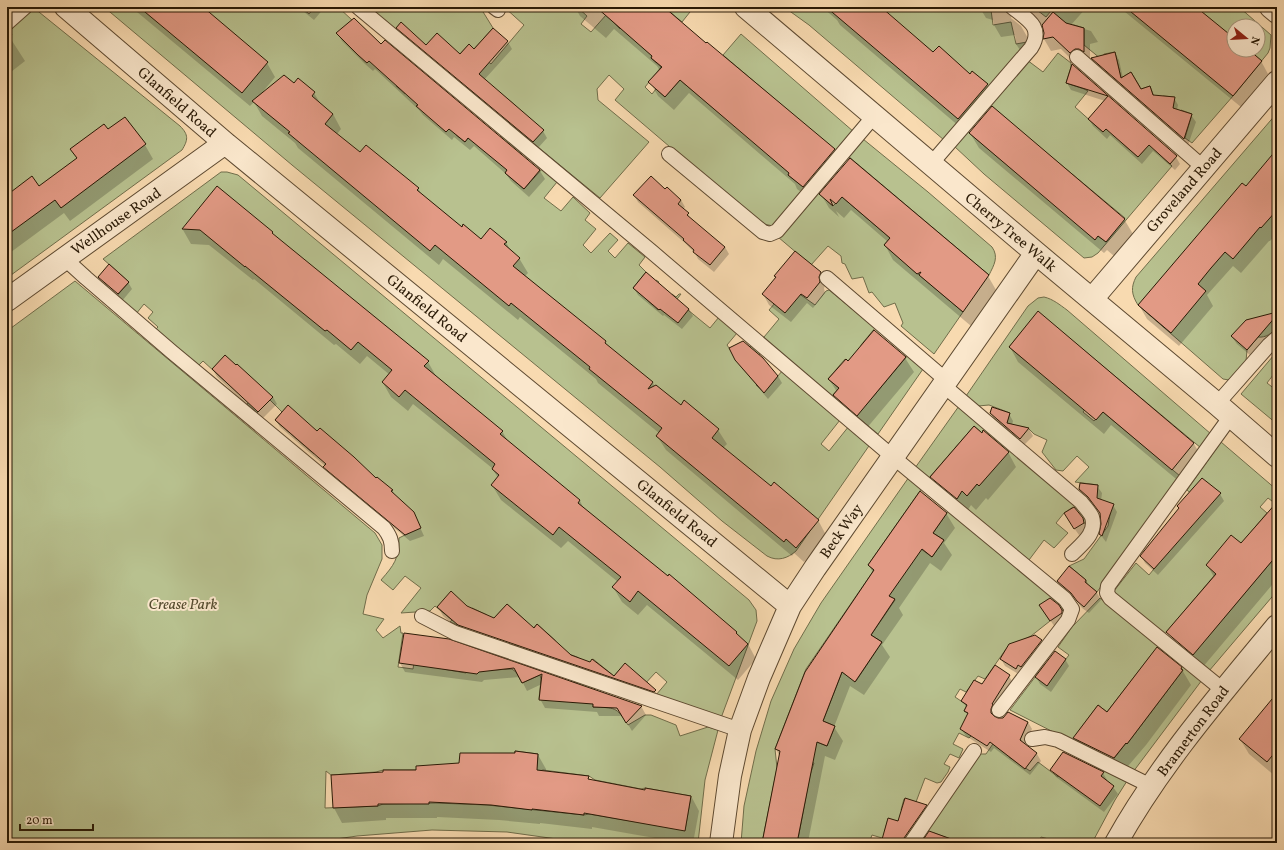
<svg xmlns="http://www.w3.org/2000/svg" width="1284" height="850" font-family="Vollkorn,serif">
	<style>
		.green { fill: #b8c18f; stroke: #706d4a; fill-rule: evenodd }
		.shadow { fill: #0003 }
		.building { fill: #e29a85; stroke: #291905 }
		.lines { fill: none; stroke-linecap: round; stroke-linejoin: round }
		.service-casing { stroke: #5d4930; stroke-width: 16 }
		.minor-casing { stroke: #5d4930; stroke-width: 24 }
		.service { stroke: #fae7cc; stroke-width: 14 }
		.minor { stroke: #fae7cc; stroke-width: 22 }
		.labels { text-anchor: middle; stroke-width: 4; stroke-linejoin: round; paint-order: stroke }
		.street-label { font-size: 15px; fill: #291905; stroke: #fae7cc }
		.park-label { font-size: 15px; font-style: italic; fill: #544b2e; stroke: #fae7cc }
	</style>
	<rect width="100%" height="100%" fill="#f8dab0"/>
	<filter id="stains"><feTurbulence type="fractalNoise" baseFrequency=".005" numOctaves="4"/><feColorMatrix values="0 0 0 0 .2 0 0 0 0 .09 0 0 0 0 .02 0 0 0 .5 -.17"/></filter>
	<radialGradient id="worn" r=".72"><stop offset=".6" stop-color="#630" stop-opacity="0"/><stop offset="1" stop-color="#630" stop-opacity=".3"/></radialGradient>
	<path class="green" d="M104,7h197l8,7 6,-7h23l14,13 -15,14 19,19 11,10 6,-6 37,13 -14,16 9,8 14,-16 4,30 23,24 15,-16 8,2 -13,17 9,7 13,-16 1,1 4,-5 14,18 5,-5 20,17 -17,21 19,16 18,-20 15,13 -13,16 17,13 12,-14 17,16 -5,7 11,9 -13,16 8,8 19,-20 8,7 -10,11 7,7 13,-15 17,14 -6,8 7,7 -13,16 10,8 13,-16 3,2 -14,16 13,12 14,-16 4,3 3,-3h2l-15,19 22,-3 22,18 9,-11 18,16 -10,12 2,3 17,2 6,-5 8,9 -17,14 26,1 -13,16 8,7 19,-22 57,50 -19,24 8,7 20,-25 22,17 -75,108c-8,7 -18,11 -29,5l-45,-35 -62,-54 -368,-302z
		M367,7h113l13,21 -19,21 -5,-5 -19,21 34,-7 7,6 33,-39 -20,-18h73l10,9 -6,8 10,8 15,-17 14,14 7,-8 32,27 -8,10 10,9 -16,20 7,7 4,-5 9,8 15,-17 45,38 72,45 -9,12 18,14 -33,37 -9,-2 -12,-7 -137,-117 9,-11 -15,-14 -12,14 1,11 51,42 -49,56 -95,-78 11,-14 -17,-14 -11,12h-3l-84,-81 -7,7z
		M664,7h30l-12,15z
		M784,7h196l11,3 2,15 18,-3 5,22 11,-2 -83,98 -135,-115z
		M1033,7h206l32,28 -1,13 -2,5 -35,43 -41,47 -7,-5 7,-24 -11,-4 -4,11 -5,-2 2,-22 -11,-1 -1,9h-5l-7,-19 -11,4 1,-3 -9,-15 -10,6 -6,-26 -11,2 -3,5 -17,-14v-17l-10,-3 -5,1 -18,-15 -5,6zM1234,26h24v24h-24z
		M34,8l146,118c9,9 8,14 2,24l-175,128v-239l5,-4 -3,-5z
		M741,34l113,98 -17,20 -114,-97z
		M1058,53l13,10v4l-5,16 18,6 4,2 -13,16 28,25 12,-14 15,15 -8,10 16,14 13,-15 5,9 16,15 -74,87 -6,4 -8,1 -100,-84 -30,-28 13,-15 128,108 3,-3 8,6 19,-24 -136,-113 38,-45 16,12z
		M1277,113v215c-5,5 -11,10 -19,9l-11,13 -1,11 -17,19 -6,-1 -85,-74c-7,-11 -7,-18 -2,-28z
		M863,139l65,53 64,55c7,10 2,18 -3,28l-141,-119z
		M221,172h6l11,3 511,425 7,10 1,11 -36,97 -65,-23 11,-13 -11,-10 -14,15 -17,-23 -11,12 -21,-17 -5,5 -11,-7 -19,-7 -3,-10 -18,-16 -20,22 -8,-6 17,-19 -19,-17 -20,22 -4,-1 4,-10 -15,-7 -9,19 -13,-5 2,-2 -17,-14 -5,5 -29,2 20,-25 -16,-12 -12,14 -12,-10c13,-15 18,-21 18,-42l10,-5 -32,-24 -3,2 -30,-25 5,-4 -14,-12 -4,5 -8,-7 3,-5 -11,-11 -1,2 -39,-34 7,-8 -12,-12 -13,13 -10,-9 11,-11 -11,-10 -9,10 -35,-32 -6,6 -43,-36 4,-4 -10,-9 5,-6 -9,-8 -8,10 -20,-17 13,-15 -26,-23z
		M817,192l16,14 9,-9 48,41 -6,7 79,67 -29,42 -33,-28 2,-3 -8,-20 -11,4 -12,-15 -3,1 -6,-16 -11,2 -7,-15 -3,-1 -1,-7 -13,-10 -17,19 -33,-28z
		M75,281l300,252 7,12v14l-15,36 -4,19 21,5 -8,11 7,8 17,-12 1,7h2l-5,34 15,2 2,-13 28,13 23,4 2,-8 23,-7 1,12 20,-1 4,3 6,11 18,-8 1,4 -2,20 28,-17 16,1 12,4 -2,20c22,1 23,-1 35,18l17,-10h6l25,10 4,11 28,-9 10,3 -13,50 -7,63h-113l-78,-11 -75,-2 -75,6 -48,7h-302v-512zM515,751l23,3 -2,18 7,-2 46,6 6,4 46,9 4,-1 46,8 -6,34 -96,-16 -5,1 -97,-10 -51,-2 -53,1 -5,2 -53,2 1,-37 5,4 45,-3 7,-2h33l43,-3 54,3z
		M788,288h3l24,17 11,-14 3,-1 46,38 -14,17 -4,23 -12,-9 -17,20 11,9 -7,8 -68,-56v-3l15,-18 -10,-9z
		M1044,297c9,2 16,8 23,13l144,124 -10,14 -163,-136 -29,35 16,13 7,-8 59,49 -8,11 11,9 9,-9 77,64 -83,116 -10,-8 -1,-4 -17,-14 15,-7 24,-33 2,-12 -14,-16 2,-13 -23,-3 14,-15 -12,-11 -14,15 -7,-1 -14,-18 5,-12 -13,-6 -6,-6 -22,-4 4,-11 -21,-8 -11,1 -12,-10 62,-90 10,-8z
		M908,355l15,14 -45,65 -24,-20 9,-10 3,1z
		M1274,355c6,15 1,17 -7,28l9,7 1,-2v36l-36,-30z
		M959,406l119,100 11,19 -5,-2 -11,-16 -9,6 -8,10 12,10 -14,15 -10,-8 -15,20 -75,-60 8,-9 5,5 10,-12 2,2 27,-32 -32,-28 -46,53 -13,-11z
		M1221,442l56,48v15l-9,-7 -8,9 7,6 -103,122 -49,-40 -1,-4 22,-28 13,12 13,-16 41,-55 -16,-14z
		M909,477l13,11 -54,77 6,5 -68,99 -31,80 2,19 -15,75h-21l3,-37 12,-55 15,-50 23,-52 27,-46z
		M949,510l113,95 1,5 -4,4 -19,-9 10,16 -19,15 -25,13 -21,30 -7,-3 -12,16 -6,-3 -5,8 12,8 -3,6 17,9 -10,16 -2,2 -10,-5 -6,11 10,5 -4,9 -9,-4 -6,10 6,3 -2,5 -7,10 -4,1 -12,-5 -9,24 -12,-3 -3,11 10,3 -3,11 -20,-5 -3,11 9,2 -2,9 -20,-6 -3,8h-59v-2l-12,-2 12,-64 4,-12 -7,-2 7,-20 13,5 8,-20 -12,-5 19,-49 14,9 26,-39 -11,-7 24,-35 -7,-5 33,-46 11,8 12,-17 -11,-7z
		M1277,555v36l-68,80 -21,-17 9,-10 3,2z
		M1100,598l102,82 -69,92 -21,-11 14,-18 1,1 56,-74 -28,-20 -48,62 -9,-7 -20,27 10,8 -5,7 -73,-37 35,-46 10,9 14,-18 -11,-8 14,-20z
		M999,735l21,4 1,2 -12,16 21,14 8,-9 20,15 2,-2 18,13 19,-23 30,16 -12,19 -23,43h-36v-2l-15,-4 -2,6h-49l-7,-2 -1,2h-21l-27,-10 -3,6 -8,-3 57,-82h6z"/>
	<path class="shadow" d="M131,7h55l81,56 8,14 -14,17 33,-9 4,-5 16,13 8,13 11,8 8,15 -4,5 23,20 58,34 4,8 40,32 19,12 25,2 5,10 8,6 9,15 -3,3 80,66 3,4 45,37 2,4 26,19 37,24 9,14 -4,4 49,39 46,33 8,15 -22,27 -10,-9 -2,3 -126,-106 -9,-14 2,-3 -61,-50 -2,-4 -76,-62 -2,3 -75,-61 -4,6 -141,-117 -3,-5 -33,-27 -8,-14 -4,4z
		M298,7h27l-11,13z
		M575,7h87l172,143 8,14 -30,36 -15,-11 -2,-5 -106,-91 -15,17 -16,-14 -8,-14 10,-11 -3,-5 -43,-37 -8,9 -26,-22z
		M822,7h59l-1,1 53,45 37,22 3,-3 14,13 9,14 -29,34 -127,-108 -3,-5z
		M976,7h111l-16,18 20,6 7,11 -8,2v19l-13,2 -16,-16 -10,2 -7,-12v-11l-8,-7 -24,-6 -1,3 10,8 12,21 -9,9 -8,-12 -1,-9 -14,2 -7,-12 -1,-5 -7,-2 -6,-10z
		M1119,7h76l39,32v11h13l14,11 7,13 -27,33z
		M397,28l29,19 34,8 14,-4 19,-22 15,13 4,7 -28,31 59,51 4,7 -9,10 -137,-113z
		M7,33l18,28 -18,14z
		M337,33l45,12 3,-3 155,129 5,8 -16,18 -18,-16 -5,-7 -32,-28 -4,4 -16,-13 -2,3 -29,-25 -4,-5 -44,-41 -2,2 -8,-7 -23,-23z
		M1115,53l4,7 4,18 18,13 9,-4 4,9 20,2 4,7 -1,5 14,5 5,7 -8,23 -92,-80 -4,-7z
		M1072,65l104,92 4,7 -5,6 -22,-19 -11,13 -32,-29 -3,4 -14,-13 -4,-7 16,-18 -34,-11 -4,-7z
		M125,118l20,27 8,14 -83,62 -6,-8 -57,42v-59l32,-8 38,-29 -6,-10 36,-19z
		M970,133l154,86 9,15 -19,22 -7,-6 -3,3 -125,-105z
		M1277,150v83l-7,8h-1l-28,32 -8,-7 -26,29 6,11 -34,40 -32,-27 -8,-14 107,-118z
		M850,159l138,117 8,14 -25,36 -78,-66 -8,-15 3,-3 -37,-32 -7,8 -8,-7 3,6 -10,-9 -8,-14z
		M217,187l55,45 2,4 154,126 8,14v1l66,54 7,12 71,58 4,8 152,123 3,5 9,7 8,15 -18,21 -91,-75 -9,10 -16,-13 -9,-15 5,-5 -50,-41 -7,7 -60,-48 -9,-15 6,-7 -6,-10 -79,-64 -5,7 -17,-14 -8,-14 7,-8 -23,-19 -7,8 -24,-20 -2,1 -80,-66 -1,1 -44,-35 -18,-1 -8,-14z
		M665,190l16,10 4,7 -2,2 5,5 3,6 34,27 4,7 -15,18 -16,-13 -3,-6 -9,-9 -48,-42 -4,-7z
		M820,273l6,11 -2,4 1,5 -12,15 -6,-5 -16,19 -22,-17 -6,-11 13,-16 -1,-2z
		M99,277l29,5 4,7 -10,12 -19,-17z
		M634,288l55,21 4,7 -11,13 -18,-14 -1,1 -25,-21z
		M1038,313l156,131 8,14 -21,25 -70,-58 -7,9 -86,-72 -8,-15z
		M1277,313v13l-26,30 -14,-12 -5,-7z
		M874,331l31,27 9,14 -48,57 -23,-19 -9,-15 3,-3 -8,-13 19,-16z
		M736,359l42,17 4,7 -14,16 -28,-33z
		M213,370l60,27 4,7 -15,15 -45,-42z
		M991,413l18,1 4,7 -1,4 17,4 4,7 -9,9 -29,-24z
		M276,420l41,12 59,47 16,11 4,7 17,15 11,24 -14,5 -81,-67 -4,-8 -45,-39z
		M1008,452l8,15 -28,33 -2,-2 -10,12 -5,-5 -5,8 -26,-22 -9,-14z
		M1097,486l5,7 -1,8 12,4 4,7 -11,30 -6,-8 2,-10 -1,-9 -8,-11 -9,-8 -4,-7z
		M1220,494l4,7 -66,74 -13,-12 -4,-7z
		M1277,506v73l-75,89 -26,-22 -8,-14 46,-55 -7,-12 34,-20z
		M946,513l9,15 -11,15 8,12 -11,16 -11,-8 -31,45 4,7 -21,30 8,12 -26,38 -14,-9 -16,41 9,14 -8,19 -10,-4 -17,86 2,1h-47l17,-86 -4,-8 97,-176 -4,-8z
		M1082,518l6,12 -9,5 -10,-14z
		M1058,581h27l3,5 9,7 4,7 -12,13 -7,-5 -6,-8 -14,-12z
		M438,607h29l28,12 39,10 37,27 43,21 11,-12 30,26 5,9 -196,-66 -21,-18z
		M1062,611l4,7 -11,9 -10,-14z
		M404,634l45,6 192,66 5,9 -14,16 -9,-15h-24l-2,-4 -52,-4 -5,-9 2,-15 -15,7 -7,-14 -36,3 -2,2 -77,-10 -5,-9z
		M1041,641l4,7 -25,27 -15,-9 -4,-7z
		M1065,659l4,7 -18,26 -11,-8 -4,-7z
		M1181,668l10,17 -45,60 -23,27 -40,-19 -8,-15 33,-24z
		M1009,676l4,7 -17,29 -2,6 34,4 4,7 -8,16 13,9 4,7 -11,14 -36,-27 -3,4 -25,-16 -5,-7 7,-14 -3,-4 2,-3 -5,-7 20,-15z
		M1277,695v79l-2,2 -26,-22 -9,-15z
		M538,755l8,14v3l42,5 2,3 56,11 45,5 8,15 -6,32h-10l-91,-16v2l-52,-6v1l-41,-4 -62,-3v1h-51v2l-44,3 -8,-15 -2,-32 85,-5z
		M1051,770l52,3 4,7 -1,1 7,6 5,7 -14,18 -48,-35z
		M926,805l8,13 -17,25h-35l17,-21z"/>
	<path class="building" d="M139,7h64l65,55 -26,31z
		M596,7h68l42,36 1,-1 128,107 -32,38 -15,-12 1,-2 -109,-93 -15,17 -17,-15 14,-15 -11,-9 1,-2z
		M826,7h55l52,45 6,-6 31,28 2,-3 16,13 -30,35z
		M1125,7h71l38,31v12h15l13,11 -29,35z
		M1053,12l13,11 18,5v24l-5,-3h-4l-5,4 -17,-16 -10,2 1,-6 -2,-8z
		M354,18l27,26 4,-4 155,130 -16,19 -19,-16 2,-3 -39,-32 -3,4 -16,-13 -3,3 -30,-26 2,-1 -49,-44 -2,2 -9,-8 -22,-22z
		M401,22l25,23 11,-12 23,21 9,-10 5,5 19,-21 15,13 -29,33 65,56 -11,12 -137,-114z
		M1115,52l6,26 10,-6 10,17 9,-3 3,9 22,2 -2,11 19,6 -8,25 -93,-81z
		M1072,64l105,92 -7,8 -21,-19 -11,12 -32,-28 -3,3 -15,-13 20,-23 -42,-13z
		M284,75l10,8 4,-5 17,14 -3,4 21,18 -8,10 35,28 6,-7 53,43 -2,2 45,37 1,-3 18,15 9,-11 17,14 -3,2 16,14 -7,8 93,75 -1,2 48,39 -5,7 8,-4 25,20 3,-5 35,29 -7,9 59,48 3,-4 45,38 -23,28 -10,-9 -2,3 -128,-106 6,-8 -73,-59 1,-2 -79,-64 -2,3 -74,-61 -5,6 -142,-118 2,-1 -38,-31z
		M992,106l133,113 -19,23 -8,-6 -3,4 -126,-107z
		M125,117l21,27 -85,64 -6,-8 -48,35v-40l25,-19 7,10 38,-28 -7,-9 34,-25 4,5z
		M1277,149v61l-16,18 -1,-1 -27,32 -8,-7 -14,16 -13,16 8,7 -35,42 -33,-28 104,-122 4,3z
		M850,158l139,117 -26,37 -44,-37 2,-3 -4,2 -33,-29 6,-7 -48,-41 -6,7 -6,-5 3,7 -14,-12z
		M651,176l14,13 2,-2 14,13 -3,4 11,9 -2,2 38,32 -15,18 -17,-13 1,-2 -11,-10 1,-1 -51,-44z
		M217,186l56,46 -1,1 157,128 -5,5 79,65 -3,3 80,66 -2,3 90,73 1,-2 68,58 -1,1 12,11 -19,22 -91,-75 -8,11 -18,-15 9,-10 -62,-50 -6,8 -62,-50 8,-10 -7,-6 3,-5 -90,-74 -6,7 -17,-15 10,-12 -34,-28 -7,8 -24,-20 -2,1 -80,-65v1l-45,-37 -18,-1z
		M795,251l26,21 -2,5 1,5 -13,16 -6,-4 -16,19 -23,-19 14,-17 -2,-1z
		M109,264l20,18 -11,12 -20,-17z
		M646,272l43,37 -11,14 -18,-14 -1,1 -26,-22z
		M1038,311l156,132 -22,27 -69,-58 -7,8 -87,-73z
		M1277,312v3l-30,35 -16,-14 15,-16z
		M874,330l32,27 -49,59 -24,-21 6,-7 -11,-9 18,-20 2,2z
		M743,341l20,17 15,18 -14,17 -29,-33 -6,-12z
		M225,355l11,10 1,-1 36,33 -15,15 -46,-43z
		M288,405l29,26 3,-3 34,29 22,21 1,-1 16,13 -2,1 23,21 7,16 -16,7 -82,-68 3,-3 -51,-44z
		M992,407l18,6 -3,10 22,5 -9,11 -30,-26z
		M974,426l8,7 1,-3 26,22 -30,34 -2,-2 -10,12 -5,-5 -5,8 -27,-22z
		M1202,478l19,15 -67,76 -14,-13 39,-48 -2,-2z
		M1080,483l18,2 -1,13 17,6 -12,32 -3,-2 2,-10 -1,-11 -12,-16 -9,-8z
		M920,491l27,22 -14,20 11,7 -12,17 -10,-8 -33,47 6,3 -24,36 11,7 -27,40 -13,-10 -19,49 12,5 -8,20 -10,-4 -20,101h-35l18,-92 -5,-2 30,-77 69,-102 -6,-5z
		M1277,502v53l-84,100 -27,-23 50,-58 -10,-9 25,-30 10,8z
		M1074,507l9,11 1,5 -10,6 -10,-16z
		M1069,566l17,14 -1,2 12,10 -13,15 -7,-6 -6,-8 -14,-12z
		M451,591l16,15 27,12 13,-14 27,24 3,-4 34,31 19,7 2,-3 22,17 11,-13 31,27 -2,2 -196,-67 -21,-18z
		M1050,598l9,7 3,5v3l-12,8 -11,-16z
		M404,633l45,6 193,67 -16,17 -9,-15 -24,-1v-3l-54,-4 3,-26 -20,9 -8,-15 -35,4 -2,2 -78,-11z
		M1035,635l7,5 -21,27 -3,-2 -2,4 -16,-10 9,-15z
		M1157,647l25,20 -1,2 2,1 -56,74 -1,-1 -12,15 -41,-20 25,-33 9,7z
		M1055,651l11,8 -19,27 -12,-9z
		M995,665l15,10 -18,29h1l-2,5v4l3,3 4,2h5l5,-6 20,10 -8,18 17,13 -12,16 -35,-27 -3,4 -27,-17 8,-16 -4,-2 3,-6 -6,-4 13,-21 8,4z
		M1277,693v57l-10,12 -28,-23z
		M515,751l23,3 -1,16 52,6 -1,3 57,11v-2l46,8 -6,35 -101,-18v2l-52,-6v1l-41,-5 -62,-3v2h-51v2l-45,2 -2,-33 52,-3v-2h33v-4l43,-3 1,-10h55z
		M1063,752l41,20 -3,4 13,10 -14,20 -50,-36z
		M905,798l22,7 -23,33 -1,5h-22l7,-25 10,3z
		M929,831l25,9v3h-33z"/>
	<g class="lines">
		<g class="service-casing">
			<path id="service" d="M358,7l294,245 241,205 172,142 7,10 -4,11 -69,90
				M494,7l4,3
				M7,23l18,-16
				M1077,57l127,111
				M669,154l94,78 7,2 7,-3 97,-115
				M931,164l100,-116c13,-21 -4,-29 -19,-41
				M64,258l22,20 86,74 212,176c6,8 8,13 8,23
				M827,278l119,102
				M943,385l138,117c3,4 9,10 11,15 5,16 -10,27 -20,37
				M1217,404l52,-59 8,-7
				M422,616l33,17 285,97
				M1223,690l-113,-92 -3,-5 1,-7 123,-170
				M1032,739l13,-2 13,3 93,46
				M911,843l63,-92"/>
		</g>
		<g class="minor-casing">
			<path id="minor" d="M66,7l159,136 565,463
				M746,7l290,246 181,151 60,52
				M1271,7l6,5
				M1092,299l185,-217
				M7,300l218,-157
				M721,843l9,-67 10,-46 19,-52 31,-72 25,-38 221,-315
				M1116,843c44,-79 104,-148 161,-217"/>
		</g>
		<use href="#service" class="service"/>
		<use href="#minor" class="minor"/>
	</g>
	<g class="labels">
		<g class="street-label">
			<text transform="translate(177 102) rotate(41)" y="5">Glanfield Road</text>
			<text transform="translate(1184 190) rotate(-49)" y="5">Groveland Road</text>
			<text transform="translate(116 221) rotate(-35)" y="5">Wellhouse Road</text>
			<text transform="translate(1011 232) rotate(40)" y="5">Cherry Tree Walk</text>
			<text transform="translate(427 308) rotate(39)" y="5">Glanfield Road</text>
			<text transform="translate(677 513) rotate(39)" y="5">Glanfield Road</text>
			<text transform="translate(841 531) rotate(-55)" y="5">Beck Way</text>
			<text transform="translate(1193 731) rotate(-53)" y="5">Bramerton Road</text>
		</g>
		<g class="park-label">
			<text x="183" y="609">Crease Park</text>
		</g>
	</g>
	<rect width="1284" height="850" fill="none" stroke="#f8dab0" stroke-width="24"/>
	<rect x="8" y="8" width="1268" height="834" fill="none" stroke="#291905" stroke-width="2"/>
	<rect x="12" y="12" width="1260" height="826" fill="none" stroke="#291905"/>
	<g transform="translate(1246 38) rotate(108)"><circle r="19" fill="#fae7cc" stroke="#a6957c"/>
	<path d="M0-3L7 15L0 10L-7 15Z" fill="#8f2418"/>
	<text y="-6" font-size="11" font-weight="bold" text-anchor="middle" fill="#291905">N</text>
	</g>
	<path d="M20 824v6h73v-6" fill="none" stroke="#291905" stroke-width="2"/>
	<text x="26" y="824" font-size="12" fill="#291905" stroke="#fae7cc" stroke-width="3" paint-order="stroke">20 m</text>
	<rect width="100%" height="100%" filter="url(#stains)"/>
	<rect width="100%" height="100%" fill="url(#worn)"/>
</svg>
